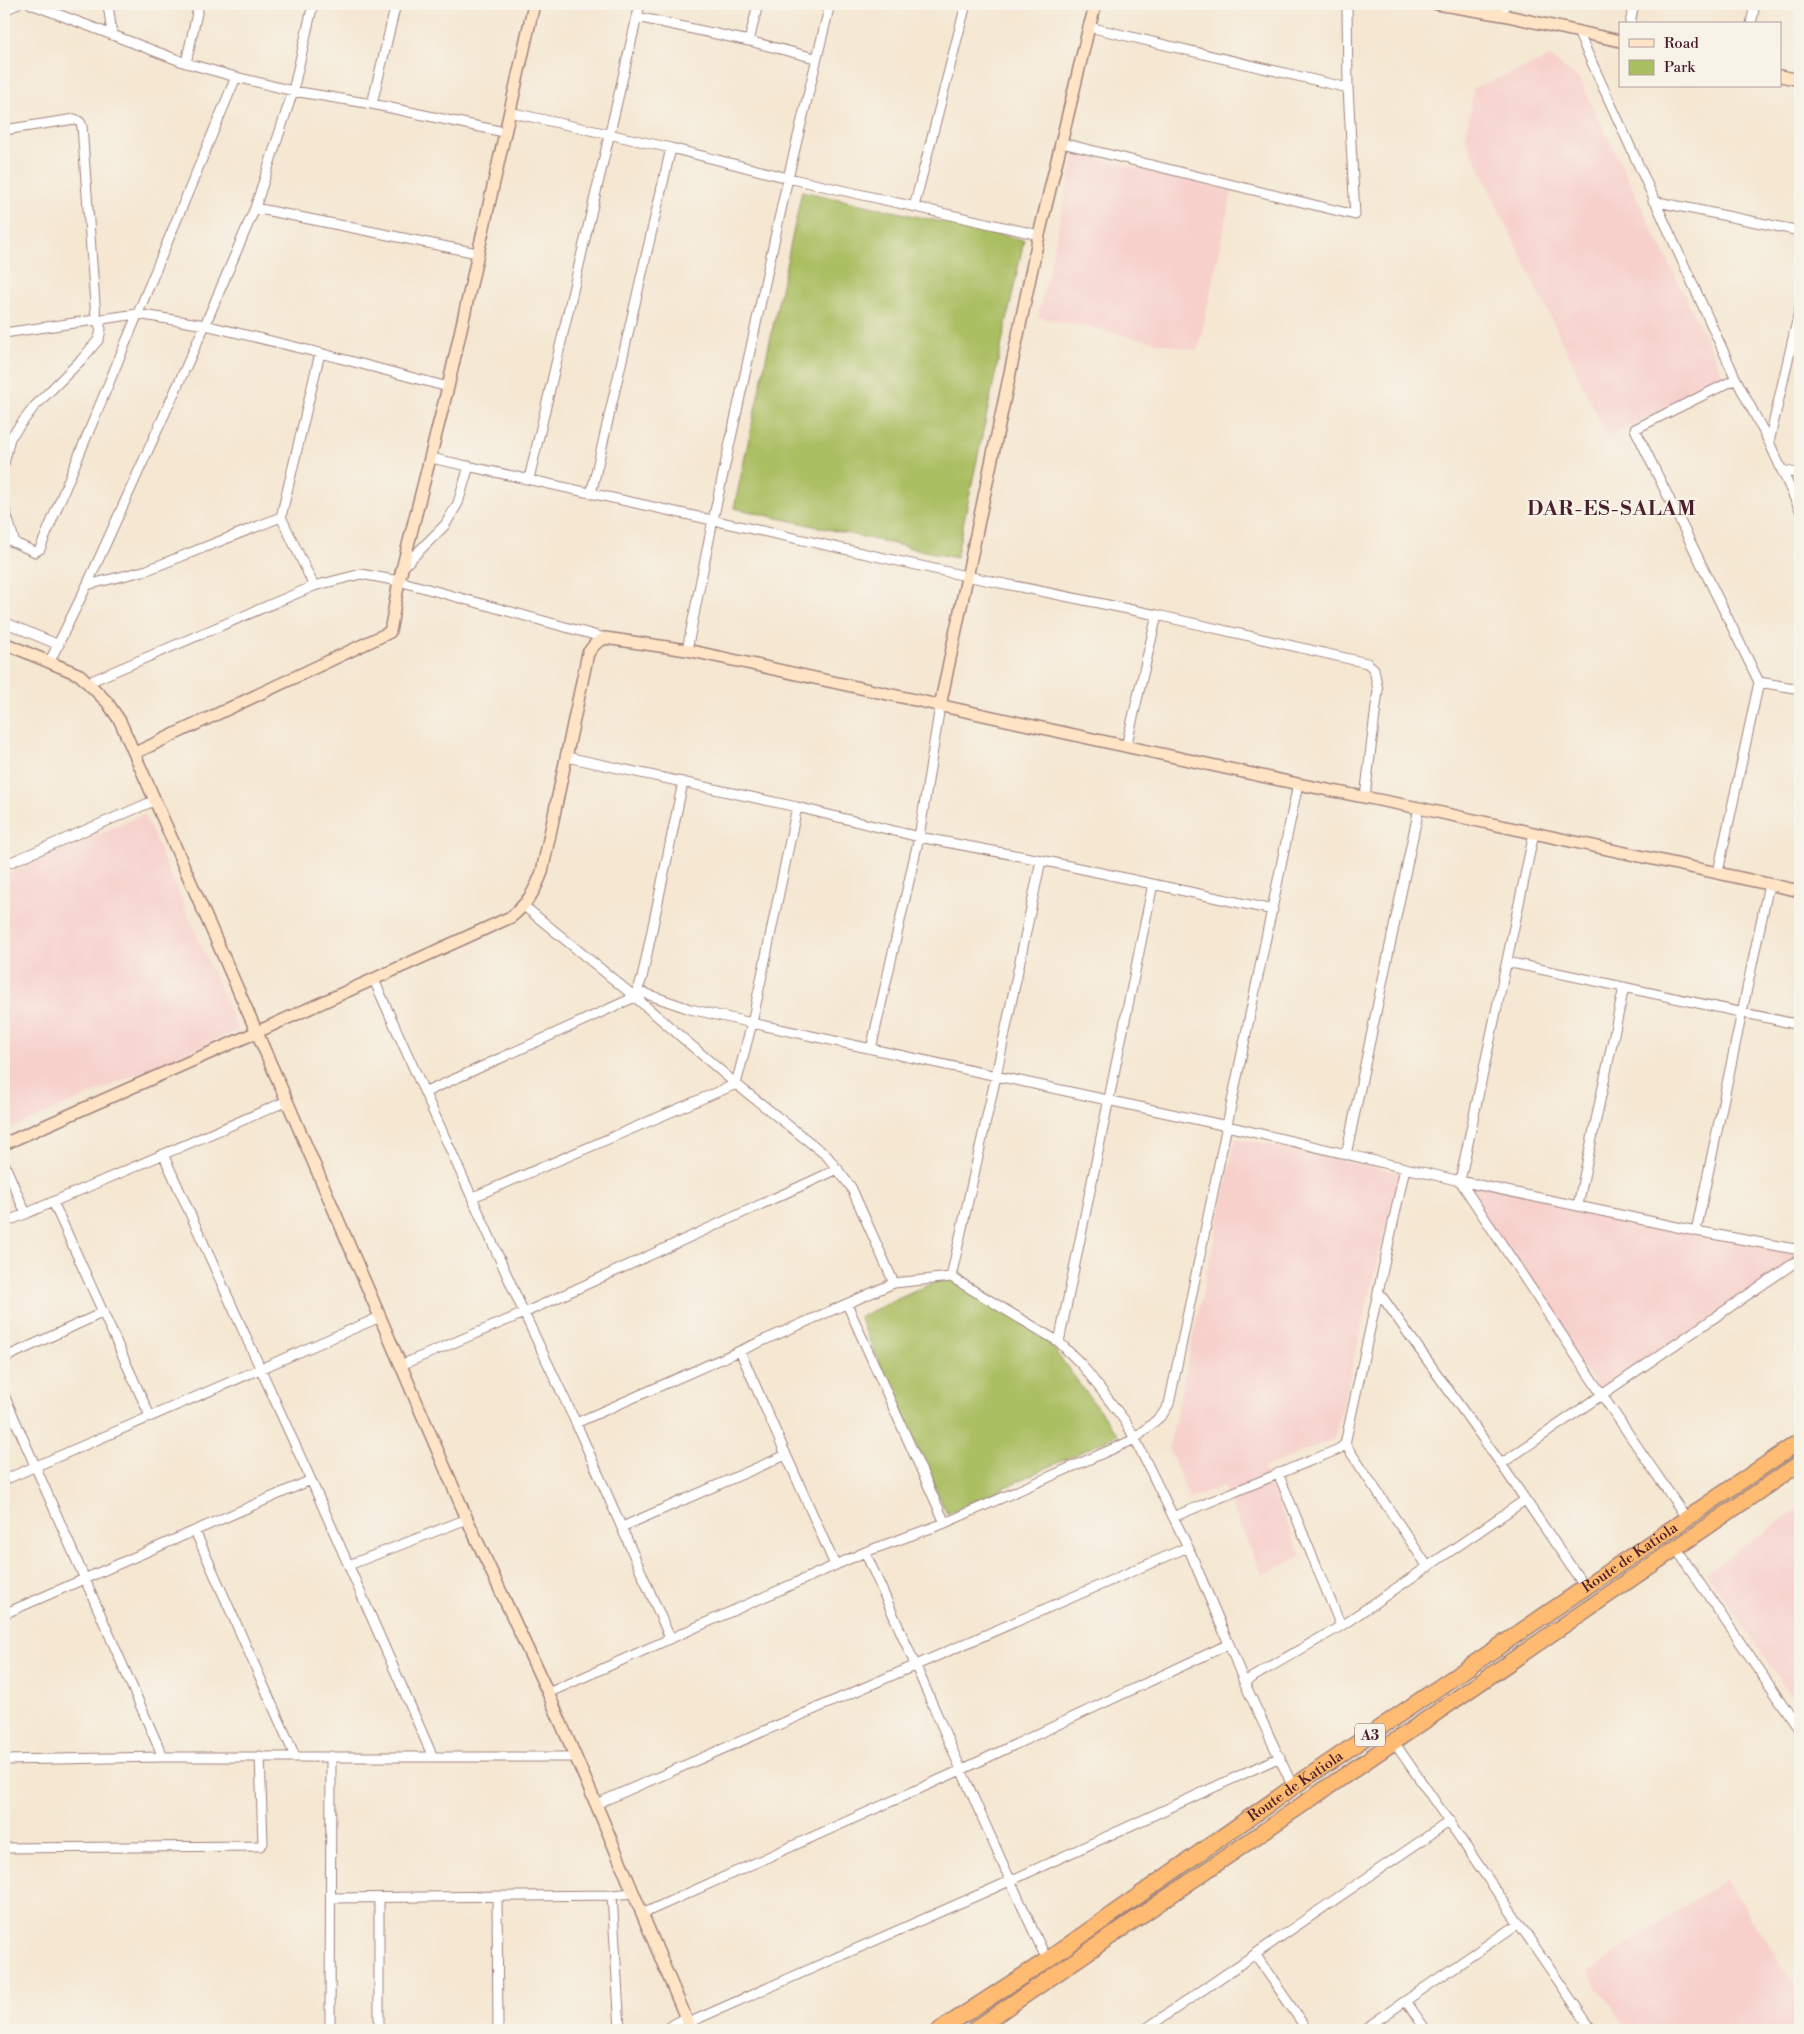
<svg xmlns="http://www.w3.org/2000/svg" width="1804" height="2034" font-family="'Libre Bodoni',serif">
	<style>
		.built { fill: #f7d0cc }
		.green { fill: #aabe62; stroke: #7a6e46 }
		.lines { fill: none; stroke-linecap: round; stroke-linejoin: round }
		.street-casing { stroke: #a0837e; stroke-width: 11 }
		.secondary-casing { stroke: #a0837e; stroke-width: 14 }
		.highway-casing { stroke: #a0837e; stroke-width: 18 }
		.street { stroke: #fff; stroke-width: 9 }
		.secondary { stroke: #ffe4c6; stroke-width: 11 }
		.highway { stroke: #ffbb71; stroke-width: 15 }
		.labels { text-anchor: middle; stroke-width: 4.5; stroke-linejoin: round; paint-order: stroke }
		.shield { fill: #f7f3e8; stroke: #7e5f64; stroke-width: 1 }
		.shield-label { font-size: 14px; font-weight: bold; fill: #4a1f2b }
		.street-label { font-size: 15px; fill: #4a1f2b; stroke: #f7f3e8 }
		.district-label { font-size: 20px; font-weight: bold; letter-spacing: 1px; fill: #4a1f2b; stroke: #f7f3e8 }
	</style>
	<rect width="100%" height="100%" fill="#f7f3e8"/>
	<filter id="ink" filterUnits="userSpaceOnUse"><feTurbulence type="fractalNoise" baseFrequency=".02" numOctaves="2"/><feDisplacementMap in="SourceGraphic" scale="10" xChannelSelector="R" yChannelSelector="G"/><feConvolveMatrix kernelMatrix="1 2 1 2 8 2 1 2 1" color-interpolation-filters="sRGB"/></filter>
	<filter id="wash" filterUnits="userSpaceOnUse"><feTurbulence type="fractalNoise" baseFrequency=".0096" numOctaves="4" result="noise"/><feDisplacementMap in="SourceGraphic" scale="20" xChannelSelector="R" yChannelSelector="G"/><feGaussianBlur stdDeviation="1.12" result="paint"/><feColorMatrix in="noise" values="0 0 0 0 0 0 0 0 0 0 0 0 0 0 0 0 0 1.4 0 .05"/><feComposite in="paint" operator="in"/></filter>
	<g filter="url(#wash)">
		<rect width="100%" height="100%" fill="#f5e7d2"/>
		<path class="built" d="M1550,57l30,23 146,300 -118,58 -143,-300 9,-50z
			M1075,153l157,38 -34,160 -160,-34z
			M144,814l94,216 -234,102v-257z
			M1236,1138l164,35 -66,266 -71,29 38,88 -39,19 -39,-89 -34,13 -20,-51z
			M1460,1181l340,69v9l-198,136z
			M1800,1507v202l-94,-136z
			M1726,1879l74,113v38h-173l-40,-58z"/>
		<path class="green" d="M802,191l222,49 -68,318 -222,-50z
			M958,1271l92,73 68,91 -171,79 -88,-197z"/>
	</g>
	<g filter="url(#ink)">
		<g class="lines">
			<g class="street-casing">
				<path id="street" d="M31,4l155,59 50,14 57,14 79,13 132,28
					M108,4l4,30
					M4,11l13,-7
					M1503,15l2,-11
					M637,17l112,24 66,17
					M1630,24l4,-20
					M1751,24l4,-20
					M1089,27l259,61
					M1578,32l158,347 33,63 31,68
					M749,41l9,-37
					M186,63l13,-59
					M372,104l24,-100
					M509,112l162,36 117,30 251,57
					M4,130l71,-11 5,3 2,4 14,192 5,11 -2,10 -17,20 -48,48 -24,31 -6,26
					M1062,143l293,72 -7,-127 -1,-84
					M1653,201l147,30
					M914,207l52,-203
					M255,208l222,45
					M4,333l133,-19 68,11 115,28 128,34
					M1769,442l31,-134
					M431,458l535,118 191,39 210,48 7,6 4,21 -13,107
					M1782,470l18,4
					M529,479l111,-475
					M591,494l80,-346
					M4,506l11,37
					M4,538l31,14 5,-3 196,-472
					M404,566l41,-41 13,-22 11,-37
					M87,585l60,-15 134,-53
					M314,586l-33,-69 39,-164
					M4,622l55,23
					M687,650l26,-130 75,-342 42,-174
					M50,661l37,-76 118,-260 50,-117 38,-117 20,-87
					M89,682l225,-96 47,-12 38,7 206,57
					M1759,682l41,7
					M1126,747l31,-132
					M567,757l230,50 122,30 122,23 232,50
					M1534,833l-74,348 142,214 85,124
					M4,865l152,-65
					M1718,872l41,-190 -124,-253 101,-50
					M524,906l111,91 101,87 91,72 24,31 43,96
					M1507,962l293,63
					M374,980l150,333 52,110 94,215
					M638,991l52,18 62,14 475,103 233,55 236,50 104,19
					M871,1049l48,-212 21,-131
					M426,1092l209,-95 7,-19 41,-196
					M163,1154l148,326 121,275
					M1346,1155l73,-347
					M4,1163l22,51
					M473,1197l263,-113 16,-61 45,-216
					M53,1202l97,214
					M1578,1205l46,-218
					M4,1223l283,-122
					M1696,1231l73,-347
					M951,1277l45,-201 45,-216
					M1378,1291l123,173 84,123
					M847,1304l98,219
					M1059,1342l94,-458
					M740,1351l95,214
					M4,1358l98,-45
					M401,1365l123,-52 314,-144
					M4,1395l159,362
					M576,1423l318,-140 57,-6 108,65 23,23 43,56 10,18 53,108 41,97 15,38 49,105
					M1345,1444l83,123
					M1501,1464l299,-205
					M1278,1473l63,153
					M4,1480l376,-163
					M1173,1517l166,-68 6,-5 60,-276
					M622,1527l164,-72
					M195,1531l100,225
					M1675,1547l125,183
					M865,1552c62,136 118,273 182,408
					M349,1565l118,-46
					M4,1614l307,-134
					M1244,1682l97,-56 184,-126
					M548,1693l317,-141 80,-29 190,-84 27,-24 7,-11 129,-620
					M1394,1742l198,288
					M4,1760l159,-3h413
					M596,1804l592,-257
					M4,1848l256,-2 3,-3 -3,-87
					M612,1895l8,135
					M497,1896l1,134
					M331,1898l281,-3 21,-2
					M642,1914l319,-144 268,-126
					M1255,1954l52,76
					M1406,2001l20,29
					M688,2023l322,-142 270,-124
					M330,2030l1,-274
					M379,2030v-132
					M665,2030l20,-13
					M1144,2030l306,-209
					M1363,2030l156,-107"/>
			</g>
			<g class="secondary-casing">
				<path id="secondary" d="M1437,4l66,11 117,26
					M1780,76l20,4
					M4,643l76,32 27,27 13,19 167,380 180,418 81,174 48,111 95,226
					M940,706l99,-471 50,-208 7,-23
					M135,753l255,-121 9,-51 49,-194 86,-383
					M4,1144l253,-112 254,-115c16,-13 24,-26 31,-45l46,-219 7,-9 10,-6 82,12 611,134 121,24 381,83"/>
			</g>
			<g class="highway-casing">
				<g id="highway">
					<path id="s1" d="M940,2030l107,-70 246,-173 507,-346"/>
					<path d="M974,2030l826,-567"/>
				</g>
			</g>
			<use href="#street" class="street"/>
			<use href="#secondary" class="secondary"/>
			<use href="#highway" class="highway"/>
		</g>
	</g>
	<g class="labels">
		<rect class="shield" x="1355" y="1723.5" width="30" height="23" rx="4"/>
		<g class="shield-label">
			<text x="1370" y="1740">A3</text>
		</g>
		<g class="street-label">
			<text dy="5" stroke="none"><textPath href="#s1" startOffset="836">Route de Katiola</textPath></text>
			<text dy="5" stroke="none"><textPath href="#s1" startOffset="431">Route de Katiola</textPath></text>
		</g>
		<g class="district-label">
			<text x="1612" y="515">DAR-ES-SALAM</text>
		</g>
	</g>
	<rect width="1804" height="2034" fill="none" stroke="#f7f3e8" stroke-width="20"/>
	<rect x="1619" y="22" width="162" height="65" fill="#f7f3e8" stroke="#b29e9c"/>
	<rect x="1629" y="39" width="25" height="8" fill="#ffe4c6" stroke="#b29e9c"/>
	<text x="1664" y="48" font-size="15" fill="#4a1f2b">Road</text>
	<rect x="1629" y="60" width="25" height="15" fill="#aabe62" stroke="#b29e9c"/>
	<text x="1664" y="72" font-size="15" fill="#4a1f2b">Park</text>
</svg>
